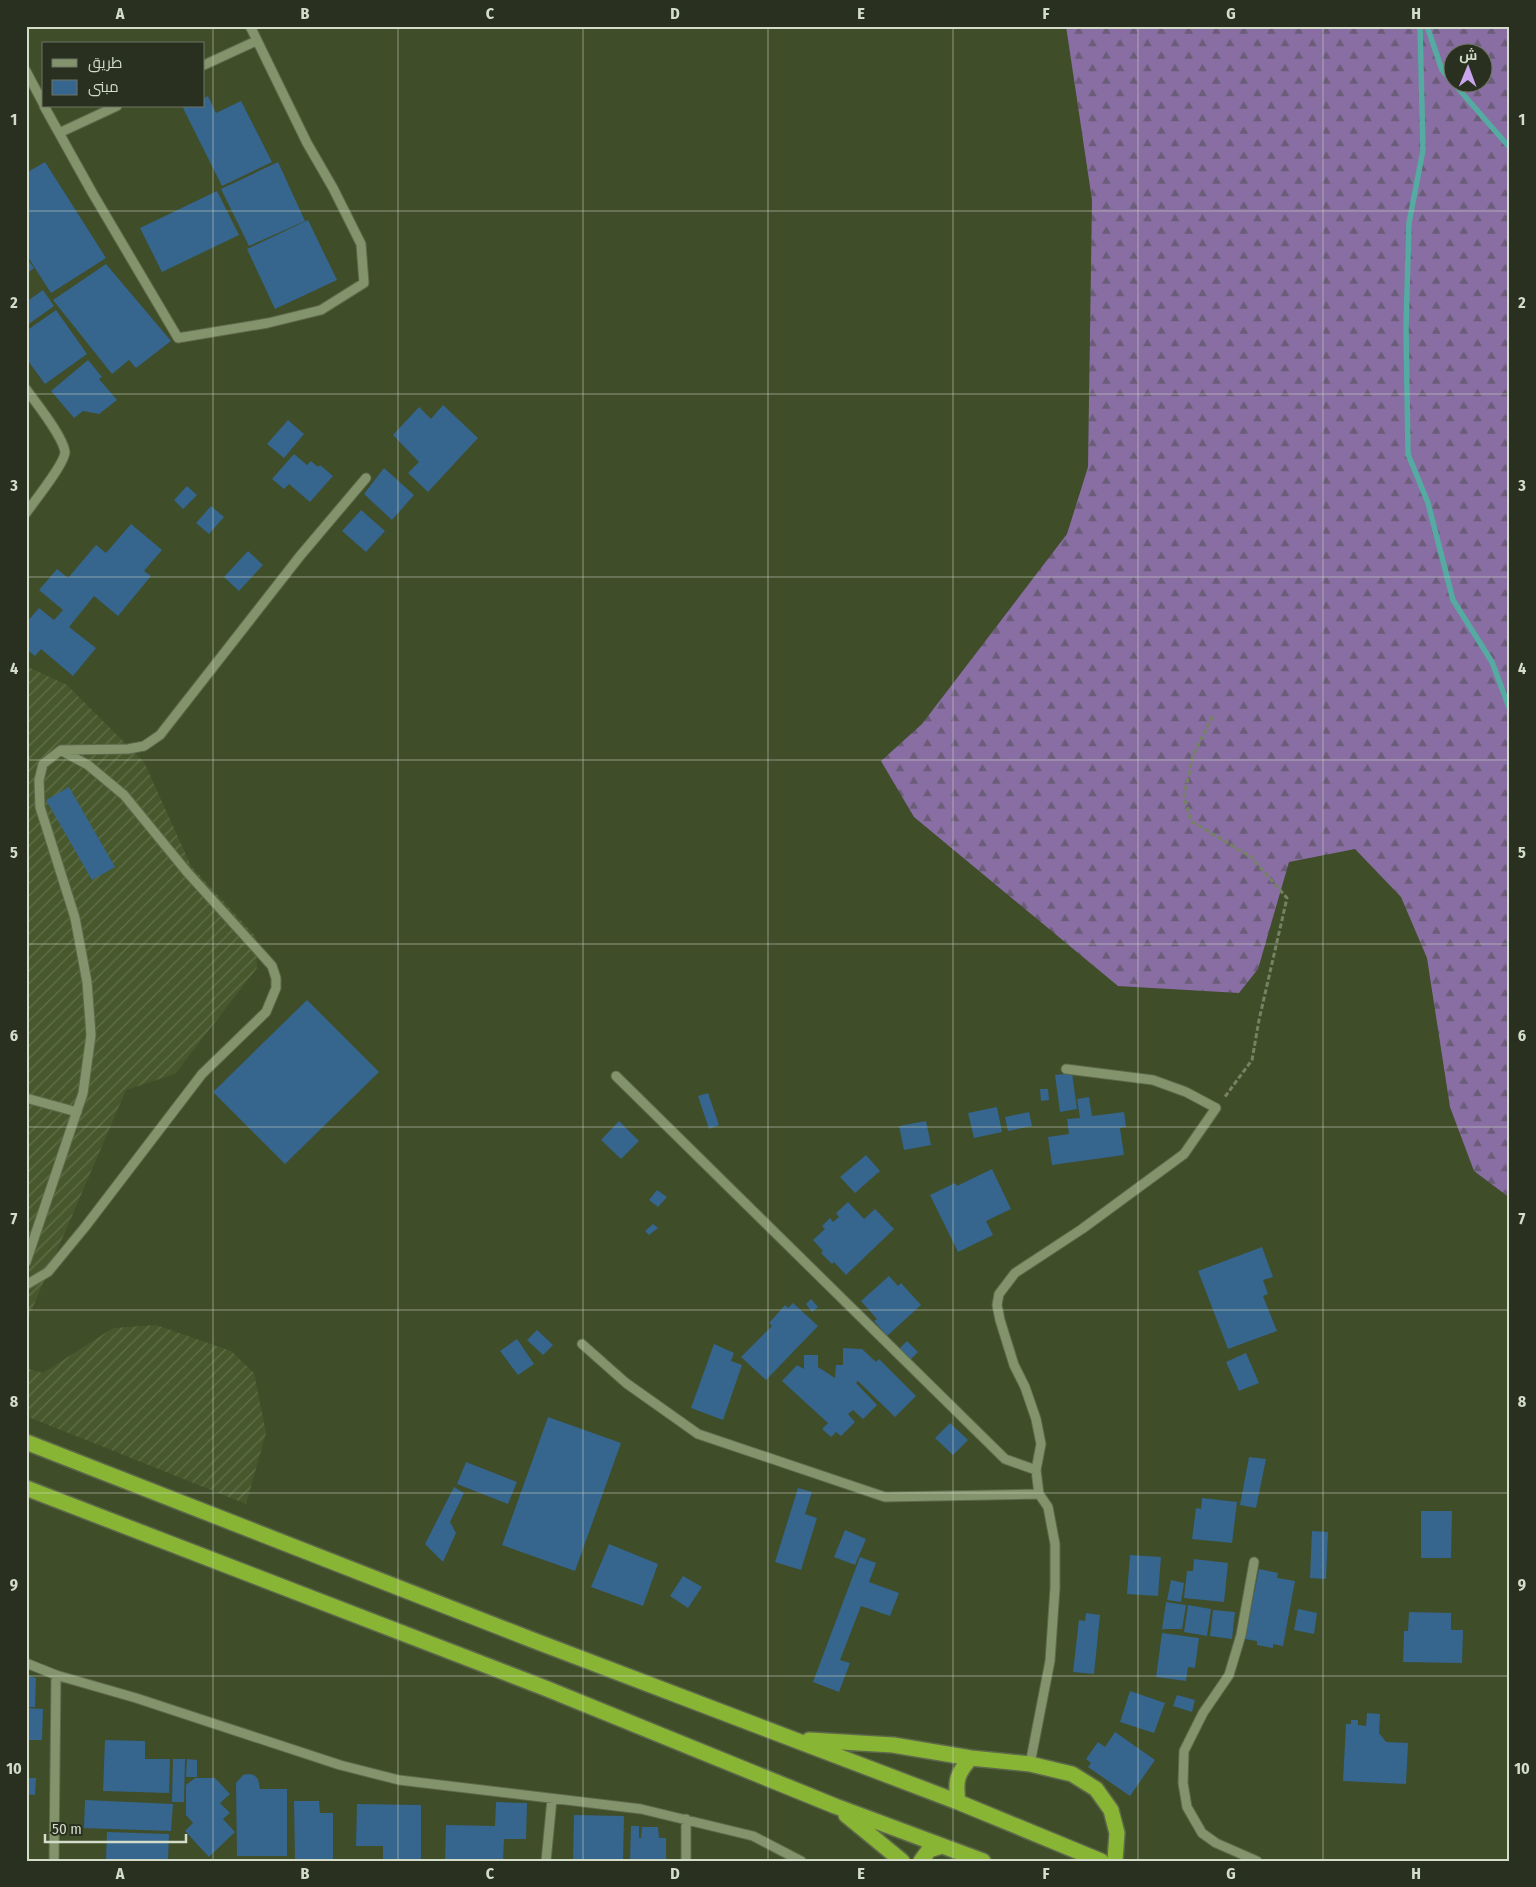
<svg xmlns="http://www.w3.org/2000/svg" width="1536" height="1887" font-family="'Fira Sans Condensed',Cairo,sans-serif">
	<style>
		.industrial { fill: url(#industrial-furrows) }
		.forest { fill: url(#forest-firs); fill-rule: evenodd }
		.lines { fill: none; stroke-linecap: round; stroke-linejoin: round }
		.stream { stroke: #55aaa1; stroke-width: 5.5 }
		.building { fill: #36658e }
		.minor-casing { stroke: #5e694b; stroke-width: 11 }
		.highway-casing { stroke: #5e694b; stroke-width: 18 }
		.path { stroke: #768264; stroke-width: 3; stroke-dasharray: 5 2.5; stroke-linecap: butt }
		.minor { stroke: #83946d; stroke-width: 9 }
		.highway { stroke: #89b534; stroke-width: 15 }
		.grid { fill: none; stroke: #d4ddc9; stroke-width: 1; stroke-opacity: 0.55 }
		.neatline { fill: none; stroke: #d4ddc9; stroke-width: 2 }
		.grid-label { font-size: 16px; text-anchor: middle; font-weight: bold; fill: #d4ddc9 }
	</style>
	<defs>
		<pattern id="industrial-furrows" width="10" height="10" patternUnits="userSpaceOnUse" patternTransform="scale(1.25)"><rect width="10" height="10" fill="#48582d"/><path d="M-1 1l2-2M0 10L10 0M9 11l2-2" fill="none" stroke="#62704a"/></pattern>
		<pattern id="forest-firs" width="22" height="20" patternUnits="userSpaceOnUse" patternTransform="scale(1.25)"><rect width="22" height="20" fill="#886ea2"/><path d="M5 1l3.5 6h-7zM16 11l3.5 6h-7z" fill="#6b5c79"/></pattern>
	</defs>
	<rect width="100%" height="100%" fill="#3f4d29"/>
	<path class="industrial" d="M26,666l41,19 77,77 47,104 65,71 1,31 -82,106 -49,16 -100,233z
		M156,1325l75,26 23,22 12,60 -20,71 -220,-88v-48l17,5 70,-45z"/>
	<path class="forest" d="M1066,26h444v1172l-36,-27 -24,-64 -23,-149 -26,-61 -46,-48 -66,13 -31,107 -19,24 -121,-7 -204,-169 -33,-56 41,-37 145,-190 21,-67 4,-267zM1454,52h30v30h-30z"/>
	<g class="lines">
		<path class="stream" d="M1420,26l3,124 -14,73 -3,104 2,127 20,49 25,97 39,62 18,48
			M1427,26l15,44 68,78"/>
	</g>
	<path class="building" d="M208,96l8,17 25,-12 31,61 -50,24 -39,-78 4,-2h17v-8z
		M45,162l61,96 -55,35 -25,-39v-81z
		M278,162l27,59 -56,25 -28,-57z
		M217,191l22,44 -77,37 -22,-44z
		M308,220l29,60 -62,29 -28,-60z
		M26,257l8,11 -8,6z
		M106,264l65,77 -35,27 -7,-8 -17,14 -59,-74z
		M43,290l11,16 -28,20v-24z
		M56,310l31,44 -42,30 -19,-26v-27z
		M88,360l14,17 -3,2 18,21 -18,14 -16,-3 -9,7 -23,-27z
		M443,405l35,33 -50,54 -20,-19 11,-11 -26,-27 26,-28 12,12z
		M288,420l16,14 -20,24 -17,-14z
		M294,454l13,11 4,-4 7,6 2,-2 13,11 -23,26 -21,-18 -5,5 -12,-10z
		M384,468l30,27 -22,25 -28,-26z
		M187,486l10,9 -14,14 -9,-9z
		M211,506l13,11 -15,17 -13,-11z
		M361,510l24,21 -19,21 -24,-21z
		M131,524l31,26 -18,21 7,5 -33,40 -24,-20 -25,31 27,21 -23,28 -32,-27 -6,7 -9,-7v-26l13,-15 15,12 9,-10 -24,-20 18,-21 11,9 28,-33 10,8z
		M248,551l15,14 -24,26 -15,-14z
		M69,787l46,80 -23,13 -46,-80z
		M307,1000l72,72 -94,92 -72,-72z
		M1072,1073l5,36 -17,3 -5,-37z
		M1040,1089h8l1,11 -8,1z
		M708,1093l11,32 -10,4 -11,-33z
		M1089,1097l3,19 32,-4 2,15 -6,1 4,27 -72,10 -4,-28 21,-3 -2,-15 13,-1 -3,-19z
		M997,1107l5,25 -28,6 -6,-25z
		M1029,1112l3,14 -24,5 -3,-14z
		M619,1121l20,20 -18,18 -20,-19z
		M926,1121l5,24 -27,5 -5,-24z
		M866,1155l14,16 -25,22 -15,-16z
		M992,1169l19,40 -25,12 7,14 -35,17 -28,-57 25,-12 2,3z
		M657,1190l10,7 -9,10 -9,-7z
		M848,1202l16,17 11,-10 19,20 -48,46 -12,-13 -2,2 -11,-11 2,-2 -10,-11 12,-11 -3,-3 8,-8 3,4 6,-5 -3,-4z
		M653,1224l5,4 -9,7 -4,-4z
		M1262,1247l11,30 -10,3 5,14 -5,2 14,35 -49,18 -30,-78z
		M889,1276l9,10 3,-3 20,22 -34,31 -13,-15 3,-2 -16,-18z
		M811,1299l7,8 -6,5 -6,-8z
		M793,1303l25,23 -52,54 -25,-23 31,-31 -3,-3 16,-18 3,3z
		M537,1330l16,15 -10,10 -16,-15z
		M517,1339l17,25 -16,11 -18,-24z
		M907,1341l11,11 -9,9 -11,-11z
		M714,1344l20,9 -3,8 11,4 -19,55 -32,-12z
		M843,1348l19,1 14,13 3,-3 37,37 -21,21 -37,-36 -2,2 21,22 -14,14 -10,-9 -5,4 7,8 -14,14 -5,-4 -5,5 -9,-8 6,-6 -46,-42 15,-16 7,4v-14h14v12l17,11 1,-13h7z
		M1246,1353l13,30 -20,8 -13,-29z
		M548,1417l73,26 -46,128 -73,-26z
		M950,1423l18,17 -15,15 -18,-17z
		M1249,1457l17,2 -10,49 -16,-3z
		M466,1462l51,20 -9,22 -51,-20z
		M454,1487l10,6 -14,29 6,11 -13,29 -18,-18z
		M798,1488l14,4 -7,22 12,4 -16,52 -26,-8z
		M1202,1498l35,4 -5,41 -40,-4 4,-31 5,1z
		M1421,1511h31l-1,47h-30z
		M845,1530l21,9 -11,26 -21,-8z
		M1312,1531l16,1 -2,47 -16,-1z
		M609,1544l49,20 -15,42 -52,-19z
		M1130,1555l31,2 -3,39 -31,-2z
		M860,1557l16,6 -7,19 30,11 -9,23 -29,-10 -21,54 10,3 -11,29 -26,-10z
		M1194,1559l34,4 -4,39 -40,-4 3,-27h6z
		M1259,1569l19,4 -1,5 18,3 -12,65 -10,-2v4l-16,-3v-4l-12,-2z
		M683,1576l19,11 -14,21 -18,-12z
		M1171,1580l13,3 -3,19 -14,-2z
		M1166,1602l20,3 -4,24h-20z
		M1188,1605l23,4 -4,27 -23,-4z
		M1298,1609l19,4 -3,21 -20,-4z
		M1213,1610l22,2 -3,27 -22,-3z
		M1409,1612l42,1v17h12l-1,33 -59,-1 1,-31h4z
		M1086,1613l14,2 -6,59 -21,-2 6,-52 6,1z
		M1162,1633l37,5 -4,30 -7,-1 -2,14 -30,-4z
		M26,1675l10,3 -1,29h-9z
		M1130,1691l35,12 -11,30 -34,-11z
		M1177,1695l18,5 -3,12 -19,-6z
		M26,1708l17,1 -1,31h-16z
		M1367,1713l13,1 -1,19 7,9 22,1 -2,41 -63,-3 3,-57h5v-4h7v5l8,1z
		M1115,1732l40,28 -25,36 -42,-29 3,-4 -5,-4 12,-17 7,5z
		M105,1740l40,1v18h25l-1,34 -66,-2z
		M173,1759h12l-1,43h-12z
		M187,1759l10,1v17h-11z
		M249,1774l5,1 4,4 2,10h27v67h-50l-1,-73 7,-8z
		M26,1778h10l-1,17 -9,-1z
		M195,1778h20l15,16 -10,9 10,10 -7,6 12,13 -26,25 -24,-26 8,-8 -7,-8v-30z
		M85,1800l88,4 -2,27 -87,-3z
		M294,1801h25l1,12h13v46h-38z
		M496,1802l31,1 -1,36h-22l-1,22h-58l1,-36 49,1z
		M357,1804l64,1v56h-38v-15h-27z
		M574,1815l50,1 -1,45h-50z
		M631,1826h8v12h2l1,-11h16l1,11h7v23h-36z
		M107,1832l62,2 -1,27h-62z"/>
	<g class="lines">
		<g class="minor-casing">
			<path id="minor" d="M204,65l52,-24
				M26,71l18,34
				M44,106l49,88 85,144 90,-15 53,-13 43,-27 -3,-39 -28,-56 -26,-45 -57,-117
				M59,133l58,-27
				M26,389c10,14 37,47 39,63 0,11 -31,50 -39,61
				M616,1076l389,383 31,11
				M26,1098l51,14
				M26,1262l57,-169 8,-58 -4,-53 -12,-64 -35,-111 -1,-27 4,-16 18,-14 67,-1 16,-3 16,-11 140,-179 66,-78
				M26,1285l22,-13 37,-45 117,-153 64,-62 10,-24v-10l-4,-12 -8,-9 -77,-85 -63,-77 -36,-30 -26,-14
				M582,1344l44,39 72,51 187,63 154,-3
				M1254,1562l-13,73 -12,40 -26,38 -19,38 -1,32 4,24 15,26 14,10 41,18
				M26,1663l30,12 80,23 204,67 59,15 242,29 112,27 48,25
				M1030,1764l20,-103 5,-73v-44l-7,-37 -9,-13 -3,-24 5,-26 -5,-25 -11,-32 -11,-22 -14,-45 -3,-15 2,-11 16,-21 67,-44 102,-75 32,-46 -30,-16 -33,-12 -87,-11
				M54,1861l2,-186
				M546,1861l6,-62
				M686,1861v-42"/>
		</g>
		<g class="highway-casing">
			<path id="highway" d="M26,1442l504,197 428,163 143,59
				M26,1488l519,200 290,118 148,55
				M809,1740l84,5 78,13 59,6 42,10 24,15 15,21 6,23 -2,28
				M958,1802c-3,-21 -1,-29 13,-44
				M846,1815l56,46
				M921,1861l8,-11 13,-4"/>
		</g>
		<path class="path" d="M1213,716l-20,39 -9,41 7,25 60,36 36,41 -28,122 -7,40 -28,38"/>
		<use href="#minor" class="minor"/>
		<use href="#highway" class="highway"/>
	</g>
	<path class="grid" d="M213,26v1835M398,26v1835M583,26v1835M768,26v1835M953,26v1835M1138,26v1835M1323,26v1835M26,211h1484M26,394h1484M26,577h1484M26,760h1484M26,944h1484M26,1127h1484M26,1310h1484M26,1493h1484M26,1676h1484"/>
	<rect width="1536" height="1887" fill="none" stroke="#2a3020" stroke-width="55"/>
	<rect x="42" y="42" width="162" height="65" fill="#2a3020" stroke="#6e7564"/>
	<rect x="52" y="59" width="25" height="8" fill="#83946d" stroke="#6e7564"/>
	<text x="88" y="68" font-size="15" fill="#d4ddc9">طريق</text>
	<rect x="52" y="80" width="25" height="15" fill="#36658e" stroke="#6e7564"/>
	<text x="88" y="92" font-size="15" fill="#d4ddc9">مبنى</text>
	<g transform="translate(1468 68) rotate(1)"><circle r="24" fill="#2a3020" stroke="#6e7564"/>
	<path d="M0-4L9 19L0 12L-9 19Z" fill="#c9a5ee"/>
	<text y="-8" font-size="14" font-weight="bold" text-anchor="middle" fill="#d4ddc9">ش</text>
	</g>
	<path d="M45 1834v8h141v-8" fill="none" stroke="#d4ddc9" stroke-width="2.5"/>
	<text x="52" y="1834" font-size="15" fill="#d4ddc9" stroke="#2a3020" stroke-width="4" paint-order="stroke">50 m</text>
	<rect x="28" y="28" width="1480" height="1832" class="neatline"/>
	<g class="grid-label">
		<text x="120" y="19">A</text>
		<text x="305" y="19">B</text>
		<text x="490" y="19">C</text>
		<text x="675" y="19">D</text>
		<text x="861" y="19">E</text>
		<text x="1046" y="19">F</text>
		<text x="1231" y="19">G</text>
		<text x="1416" y="19">H</text>
		<text x="14" y="125">1</text>
		<text x="1522" y="125">1</text>
		<text x="14" y="308">2</text>
		<text x="1522" y="308">2</text>
		<text x="14" y="491">3</text>
		<text x="1522" y="491">3</text>
		<text x="14" y="674">4</text>
		<text x="1522" y="674">4</text>
		<text x="14" y="858">5</text>
		<text x="1522" y="858">5</text>
		<text x="14" y="1041">6</text>
		<text x="1522" y="1041">6</text>
		<text x="14" y="1224">7</text>
		<text x="1522" y="1224">7</text>
		<text x="14" y="1407">8</text>
		<text x="1522" y="1407">8</text>
		<text x="14" y="1590">9</text>
		<text x="1522" y="1590">9</text>
		<text x="14" y="1774">10</text>
		<text x="1522" y="1774">10</text>
		<text x="120" y="1879">A</text>
		<text x="305" y="1879">B</text>
		<text x="490" y="1879">C</text>
		<text x="675" y="1879">D</text>
		<text x="861" y="1879">E</text>
		<text x="1046" y="1879">F</text>
		<text x="1231" y="1879">G</text>
		<text x="1416" y="1879">H</text>
	</g>
</svg>
